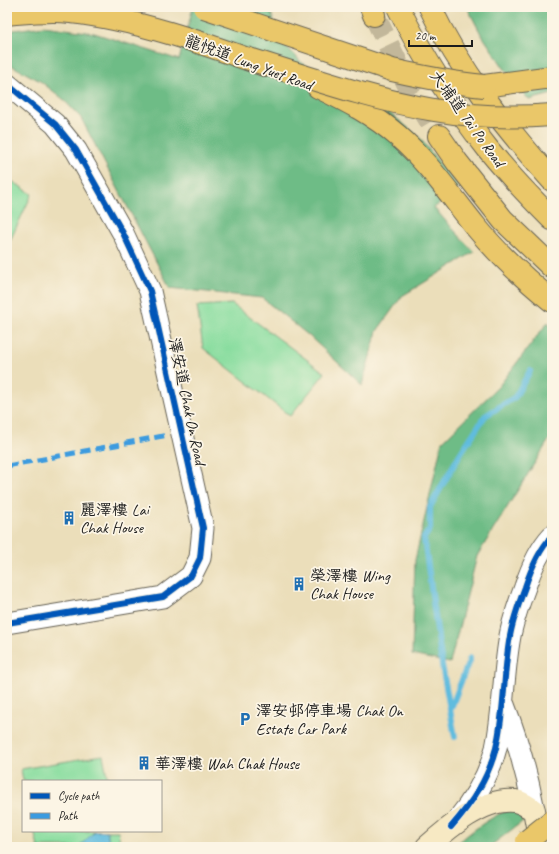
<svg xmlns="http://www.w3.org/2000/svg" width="559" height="854" font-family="Caveat,'LXGW WenKai TC',sans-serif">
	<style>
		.green { fill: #88dd9f; stroke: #527c5e }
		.forest { fill: #6ebc86; stroke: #456c51 }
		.water { fill: #60bcde; stroke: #3e6c7d }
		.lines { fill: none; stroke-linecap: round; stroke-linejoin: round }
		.stream { stroke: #60bcde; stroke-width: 6 }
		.primary-tunnel { stroke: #c2b79a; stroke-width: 22; stroke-dasharray: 22 11; stroke-linecap: butt }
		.minor-casing { stroke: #646053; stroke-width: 23 }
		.secondary-casing { stroke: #646053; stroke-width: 24 }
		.primary-casing { stroke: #646053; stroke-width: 24 }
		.minor { stroke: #fff; stroke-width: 21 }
		.secondary { stroke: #f7e9c3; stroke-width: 22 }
		.primary { stroke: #eac769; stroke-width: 22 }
		.primary-bridge-casing { stroke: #646053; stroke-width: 24; stroke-linecap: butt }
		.trunk-bridge-casing { stroke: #646053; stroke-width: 24; stroke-linecap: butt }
		.primary-bridge { stroke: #eac769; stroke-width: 22 }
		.trunk-bridge { stroke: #eac769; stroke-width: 22 }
		.quiet { stroke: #3c9bdf; stroke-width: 5; stroke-dasharray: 10 5; stroke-linecap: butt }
		.cycleway-casing { stroke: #fcf5e5; stroke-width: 8 }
		.cycleway { stroke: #0057b8; stroke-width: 6 }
		.labels { text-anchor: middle; stroke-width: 3.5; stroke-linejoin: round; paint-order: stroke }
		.street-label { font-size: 16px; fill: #1c1c1c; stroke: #fcf5e5 }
		.poi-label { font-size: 16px; fill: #1c1c1c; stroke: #fcf5e5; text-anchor: start }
	</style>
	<rect width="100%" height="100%" fill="#fcf5e5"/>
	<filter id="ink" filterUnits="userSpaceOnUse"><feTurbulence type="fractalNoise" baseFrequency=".025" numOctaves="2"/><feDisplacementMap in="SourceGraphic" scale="8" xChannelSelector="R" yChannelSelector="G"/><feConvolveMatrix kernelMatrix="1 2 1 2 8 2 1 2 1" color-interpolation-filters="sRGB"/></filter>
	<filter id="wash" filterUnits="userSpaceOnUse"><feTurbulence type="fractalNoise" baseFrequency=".012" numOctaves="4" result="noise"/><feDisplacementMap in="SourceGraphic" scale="16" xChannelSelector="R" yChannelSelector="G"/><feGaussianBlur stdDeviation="0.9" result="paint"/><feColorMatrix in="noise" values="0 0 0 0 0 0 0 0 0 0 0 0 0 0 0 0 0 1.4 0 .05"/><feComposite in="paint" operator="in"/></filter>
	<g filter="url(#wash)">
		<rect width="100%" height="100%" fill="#ebdeba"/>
		<path class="green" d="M7,178l25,16 -25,53z
			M232,304l93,69 -35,43 -87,-68 -6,-42z
			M103,755l5,26h-85l-2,-12z
			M34,831h84l3,16h-83z"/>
		<path class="forest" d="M193,7h76l11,32 21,23 32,20 52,27 33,27 41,51 -25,21 40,44 -72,44 -25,35 -15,54 -54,-50 -46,-37 -92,-10 -89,-170 -19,-20 -22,-17 -33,-18v-32l37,-5 50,7 85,27z
			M467,7h85v87l-23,6 -25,-32 -23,-34z
			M548,322l4,8v105l-75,121 -27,107 -38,-8 3,-95 27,-118 57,-56z
			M510,809l17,9 -38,29h-36c18,-15 35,-29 57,-38z"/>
		<path class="water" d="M95,831h12l3,16h-31z"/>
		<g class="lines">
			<path class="stream" d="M450,711l20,-53
				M455,737l-13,-72 -18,-127 6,-9v-22l30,-53 25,-38 30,-19 15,-26"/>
		</g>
	</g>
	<g filter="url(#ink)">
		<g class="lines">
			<path class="primary-tunnel" d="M374,15l33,68 32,53"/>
			<g class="minor-casing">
				<path id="minor" d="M7,84l48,40 21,26 47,83 27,58 53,237 -3,30 -9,18 -28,21 -156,26
					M504,705c14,36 23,68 30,105
					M456,822c18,-22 33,-46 40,-74 8,-37 7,-75 14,-112 3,-17 9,-33 15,-49 6,-18 14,-37 27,-51"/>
			</g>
			<g class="secondary-casing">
				<path id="secondary" d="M427,847c21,-19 57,-50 88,-46 7,1 13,6 19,9l7,37"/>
			</g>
			<g class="primary-casing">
				<path id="primary" d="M371,7l3,8
					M398,7c25,50 55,98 90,142 20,25 42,48 64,70
					M430,7c30,64 75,120 122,173
					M7,14c21,-2 43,-5 64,-2 64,7 132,31 193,53
					M484,86l68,-9
					M318,87c29,14 56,28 80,49 30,26 53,60 78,91 22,27 49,52 76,74
					M439,136l18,26 46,58 49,47"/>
			</g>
			<use href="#minor" class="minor"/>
			<use href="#secondary" class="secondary"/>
			<use href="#primary" class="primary"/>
			<g class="primary-bridge-casing">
				<path id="primary-bridge" d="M204,7l188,63c31,7 61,13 92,16
					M246,58c62,19 124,41 188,52 39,7 79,8 118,5"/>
			</g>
			<g class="trunk-bridge-casing">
				<path id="trunk-bridge" d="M527,841l25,-20"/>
			</g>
			<use href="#primary-bridge" class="primary-bridge"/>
			<use href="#trunk-bridge" class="trunk-bridge"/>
			<path class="quiet" d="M7,466l161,-31"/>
			<g class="cycleway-casing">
				<path id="cycleway" d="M7,84l48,40 21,26 47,83 27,58 53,237 -3,30 -9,18 -28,21 -156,26
					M451,827c21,-24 37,-48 45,-79 9,-36 7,-75 14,-112 3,-17 9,-33 15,-49 6,-18 14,-37 27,-51"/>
			</g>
			<use href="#cycleway" class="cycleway"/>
		</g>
	</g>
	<defs>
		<g id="building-bare" transform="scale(1.08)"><path d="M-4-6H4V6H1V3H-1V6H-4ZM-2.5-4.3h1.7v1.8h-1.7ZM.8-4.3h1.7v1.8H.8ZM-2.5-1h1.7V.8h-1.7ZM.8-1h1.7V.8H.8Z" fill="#1f6fb2" stroke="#fcf5e5" stroke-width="2.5" paint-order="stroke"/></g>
		<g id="parking-bare" transform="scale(1.08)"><path d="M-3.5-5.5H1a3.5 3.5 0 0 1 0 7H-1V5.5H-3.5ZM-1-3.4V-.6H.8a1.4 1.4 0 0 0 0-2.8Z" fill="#1f6fb2" stroke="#fcf5e5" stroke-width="2.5" paint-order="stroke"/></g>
	</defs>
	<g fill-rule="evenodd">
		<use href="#building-bare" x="69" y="518"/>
		<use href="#building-bare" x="299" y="584"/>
		<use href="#parking-bare" x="245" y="719"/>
		<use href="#building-bare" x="144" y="763"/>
	</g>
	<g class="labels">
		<g class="street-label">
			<text transform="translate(249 62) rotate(20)" y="6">龍悅道 Lung Yuet Road</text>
			<text transform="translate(468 118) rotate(54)" y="6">大埔道 Tai Po Road</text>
			<text transform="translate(188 401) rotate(78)" y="6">澤安道 Chak On Road</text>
		</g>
		<g class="poi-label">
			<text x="80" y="515">麗澤樓 Lai<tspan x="80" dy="18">Chak House</tspan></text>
			<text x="310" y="581">榮澤樓 Wing<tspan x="310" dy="18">Chak House</tspan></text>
			<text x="256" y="716">澤安邨停車場 Chak On<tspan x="256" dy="18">Estate Car Park</tspan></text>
			<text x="155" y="769">華澤樓 Wah Chak House</text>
		</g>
	</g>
	<rect width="559" height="854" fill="none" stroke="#fcf5e5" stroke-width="24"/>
	<rect x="22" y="780" width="140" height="52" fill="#fcf5e5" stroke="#a29e95"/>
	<rect x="30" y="793" width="20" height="6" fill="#0057b8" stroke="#a29e95"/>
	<text x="58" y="800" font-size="12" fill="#1c1c1c">Cycle path</text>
	<rect x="30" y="813" width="20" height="6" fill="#3c9bdf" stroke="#a29e95"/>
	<text x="58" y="820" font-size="12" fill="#1c1c1c">Path</text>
	<path d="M409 40v6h63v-6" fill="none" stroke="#1c1c1c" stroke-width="2"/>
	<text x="415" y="40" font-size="12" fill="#1c1c1c" stroke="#fcf5e5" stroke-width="3" paint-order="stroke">20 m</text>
</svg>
